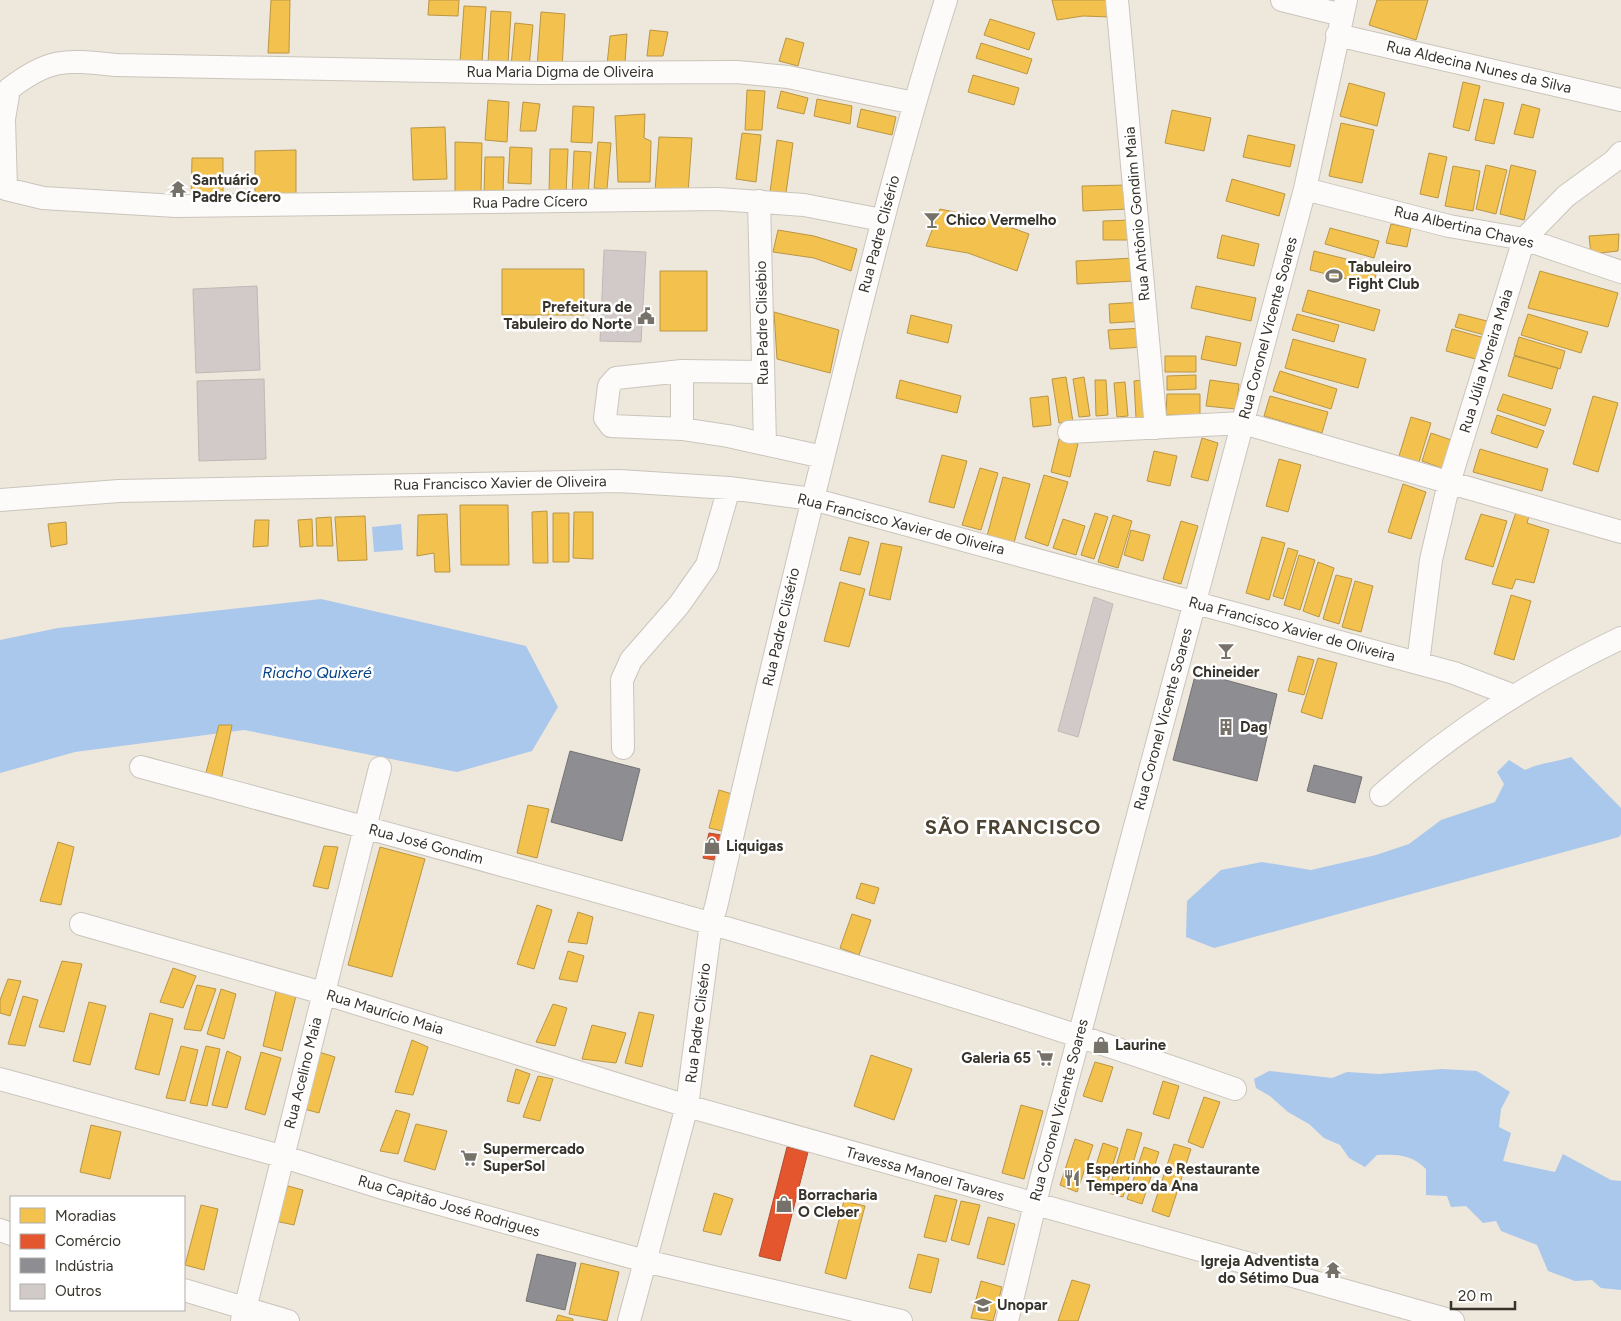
<svg xmlns="http://www.w3.org/2000/svg" width="1621" height="1321" font-family="Figtree,sans-serif">
	<style>
		.water { fill: #aac7ec }
		.homes { fill: #f2c14e; stroke: #ba9644 }
		.shops { fill: #e4572e; stroke: #b04c2d }
		.industry { fill: #8d8d92; stroke: #737273 }
		.building { fill: #d2cac8; stroke: #bfb8b5 }
		.lines { fill: none; stroke-linecap: round; stroke-linejoin: round }
		.minor-casing { stroke: #cac5bc; stroke-width: 24 }
		.minor { stroke: #fcfbfa; stroke-width: 22 }
		.labels { text-anchor: middle; stroke-width: 5; stroke-linejoin: round; paint-order: stroke }
		.street-label { font-size: 15px; fill: #37332b; stroke: #fff }
		.poi-label { font-size: 15px; font-weight: bold; fill: #37332b; stroke: #fff; text-anchor: start }
		.water-label { font-size: 16px; font-style: italic; fill: #054386; stroke: #fff }
		.district-label { font-size: 20px; font-weight: bold; letter-spacing: 1px; fill: #4d4333; stroke: #fff }
	</style>
	<rect width="100%" height="100%" fill="#eee7dc"/>
	<path class="water" d="M401,524l2,26 -29,2 -2,-25z
		M321,599l205,47 32,61 -26,44 -75,21 -213,-42 -169,22 -75,21v-133l58,-12z
		M1571,757l50,51v26l-2,3 -405,111 -28,-11 1,-36 34,-31 41,-8 49,8 65,-15 33,-11 32,-24 54,-18 9,-18 -7,-12 12,-12 16,10c17,-8 29,-7 46,-13z
		M1442,1069l35,2 33,21 -9,17 -2,18 12,6 -8,28 52,11 8,-18 48,26 10,1v109l-20,-2 -9,-8 -17,1 -27,-10 -11,-26 -36,-14 -5,-10 -13,2 -17,-17 -15,1 -4,-11 -21,-1v-26c-15,-15 -29,-15 -49,-14l-12,12 -16,-9 -9,-13 -16,-7 -15,-14 -21,-12 -18,-16 -14,-8 -2,-9 15,-8 63,7 15,-6 32,2z"/>
	<path class="homes" d="M271,0h19l-1,53h-21z
		M429,0h30l-1,16 -30,-1z
		M1052,0h58l1,17 -28,-1 -26,4z
		M1377,0h51l-12,40 -47,-15z
		M464,6l22,1 -4,55 -22,-1z
		M491,11l20,1 -3,52 -20,-1z
		M541,12l24,2 -3,55 -25,-1z
		M990,19l45,14 -6,17 -45,-15z
		M515,23l18,2 -4,43 -18,-2z
		M650,30l18,2 -5,24h-16z
		M627,34l-2,29 -18,2 3,-29z
		M786,38l18,5 -6,23 -19,-5z
		M981,43l51,16 -5,15 -51,-16z
		M973,75l46,13 -5,17 -46,-13z
		M1463,82l17,4 -11,45 -16,-4z
		M1349,83l36,10 -8,33 -37,-10z
		M747,90l18,1 -3,39h-17z
		M781,91l27,7 -4,16 -27,-6z
		M817,99l35,7 -2,18 -36,-8z
		M1484,99l20,4 -10,41 -19,-4z
		M488,100l21,2 -2,40 -22,-2z
		M523,102l17,2 -4,27h-16z
		M1522,104l18,5 -7,29 -19,-4z
		M573,106l21,1 -2,36 -21,-1z
		M861,109l35,8 -4,18 -35,-8z
		M1172,110l39,8 -7,33 -39,-8z
		M645,114l-1,24 7,3 -1,41h-32l-3,-66z
		M1341,123l33,7 -12,53 -33,-7z
		M445,127l2,52 -34,1 -2,-52z
		M742,133l19,2 -5,47 -20,-3z
		M1248,135l47,10 -5,22 -47,-10z
		M659,137l33,1 -4,55 -33,-2z
		M777,140l16,3 -7,50 -16,-1z
		M455,142l27,1 -1,49h-26z
		M598,142l13,1 -4,46 -13,-1z
		M510,147l22,1 -1,36 -23,-1z
		M550,149h18l-2,46 -17,-1z
		M296,150v48l-41,1v-48z
		M574,151l17,1 -3,45 -16,-1z
		M1429,153l18,4 -9,41 -18,-4z
		M485,157h19l-1,40 -19,-1z
		M192,158h31v42h-32z
		M1486,165l21,5 -11,44 -20,-5z
		M1511,165l25,6 -12,49 -24,-6z
		M1453,166l27,5 -7,40 -28,-5z
		M1232,179l53,15 -6,22 -53,-15z
		M1129,185l1,24 -47,2 -1,-25z
		M940,209l44,9 45,16 -12,37 -49,-18 -42,-7z
		M1132,220v20h-29v-19z
		M1391,224l20,4 -4,19 -21,-4z
		M1330,228l49,13 -5,17 -49,-14z
		M778,230l36,6 43,13 -6,22 -37,-13 -41,-6z
		M1619,234l-1,17 -27,3 -2,-18z
		M1222,235l37,9 -5,22 -37,-8z
		M1314,251l64,16 -5,18 -63,-15z
		M1134,258l1,23 -58,3 -1,-23z
		M502,269h82v46h-82z
		M660,271h47v60h-47z
		M1540,271l78,22 -10,34 -80,-19z
		M1196,286l60,12 -5,23 -60,-13z
		M1308,290l72,20 -6,21 -72,-20z
		M1144,302l1,19 -35,2 -1,-19z
		M774,312l65,18 -9,43 -53,-14z
		M1297,314l42,11 -5,17 -42,-12z
		M1459,314l32,8 -3,14 -33,-9z
		M1528,314l60,18 -7,21 -60,-18z
		M911,315l41,10 -4,18 -41,-10z
		M1144,328l1,19 -35,2 -2,-19z
		M1452,329l33,9 -6,22 -33,-9z
		M1206,336l35,7 -5,23 -35,-7z
		M1519,337l46,14 -5,18 -46,-14z
		M1293,339l73,20 -8,29 -73,-20z
		M1165,356h31v16h-31z
		M1514,356l44,12 -6,21 -44,-13z
		M1280,371l57,18 -6,20 -58,-18z
		M1196,375v14l-29,1v-14z
		M1066,377l7,45 -14,1 -7,-44z
		M1084,377l6,39 -11,1 -6,-38z
		M1149,379l3,38 -16,1 -2,-37z
		M900,380l61,16 -4,17 -61,-15z
		M1095,380h11l2,35 -12,1z
		M1210,380l29,4 -3,25 -30,-3z
		M1125,382l3,34 -11,1 -3,-34z
		M1167,394h33v22l-34,-1z
		M1503,394l48,15 -6,17 -48,-16z
		M1048,396l3,29 -18,2 -3,-29z
		M1270,396l58,16 -6,21 -58,-17z
		M1593,396l25,7 -20,69 -25,-8z
		M1497,415l47,16 -7,17 -46,-15z
		M1411,417l20,6 -12,39 -20,-6z
		M1431,433l26,9 -10,28 -25,-9z
		M1202,438l16,5 -10,38 -17,-4z
		M1059,439l19,5 -8,33 -19,-5z
		M1480,449l68,20 -6,22 -69,-19z
		M1154,451l23,5 -7,30 -23,-5z
		M942,455l25,6 -13,47 -25,-6z
		M1279,459l22,6 -13,47 -22,-6z
		M980,468l18,5 -17,57 -19,-5z
		M1044,475l24,7 -20,64 -23,-8z
		M1003,477l27,7 -16,59 -27,-7z
		M1403,484l23,8 -15,47 -23,-7z
		M460,505h48l1,60h-48z
		M547,511l1,52h-15l-1,-51z
		M574,512h19v47l-20,-1z
		M1516,512l13,4 -2,7 22,7 -15,53 -18,-4 -4,10 -20,-5z
		M553,513h16v49h-16z
		M1095,513l13,4 -14,42 -13,-4z
		M447,514l3,58h-15l-1,-19 -17,3 1,-41z
		M1481,514l26,7 -14,46 -28,-8z
		M1113,515l19,6 -14,47 -20,-6z
		M365,516l2,44 -29,1 -3,-44z
		M331,517l2,29h-16l-1,-28z
		M312,519l1,27 -13,1 -2,-27z
		M1063,519l22,7 -9,29 -23,-7z
		M255,520h14l-1,26 -15,1z
		M1181,521l17,5 -17,58 -18,-5z
		M66,522l1,22 -16,3 -3,-23z
		M1131,530l19,5 -7,26 -19,-6z
		M849,537l20,5 -9,33 -20,-5z
		M1262,537l23,6 -16,57 -23,-7z
		M881,543l21,4 -12,53 -21,-5z
		M1288,548l10,3 -15,48 -10,-3z
		M1299,555l16,5 -15,50 -16,-5z
		M1318,562l16,6 -15,49 -16,-6z
		M1336,575l16,4 -13,45 -16,-5z
		M1355,581l18,5 -12,46 -19,-5z
		M840,582l25,7 -16,58 -25,-6z
		M1511,595l20,6 -17,59 -20,-6z
		M1298,656l16,4 -10,35 -16,-4z
		M1318,658l19,5 -15,56 -21,-7z
		M219,725h13l-11,56 -16,-5z
		M719,790l13,4 -10,37 -13,-3z
		M528,805l21,4 -12,49 -20,-5z
		M58,842l16,5 -13,58 -21,-4z
		M324,846l14,1 -10,42 -15,-3z
		M380,847l45,12 -33,118 -44,-12z
		M861,883l18,5 -5,16 -18,-6z
		M537,905l15,5 -18,59 -17,-5z
		M578,912l15,5 -6,27 -19,-2z
		M852,914l19,6 -12,35 -19,-7z
		M568,951l16,5 -7,26 -18,-3z
		M62,961l20,3 -18,68 -25,-5z
		M173,968l23,8 -13,32 -23,-6z
		M8,979l13,2 -11,35 -10,-3v-13z
		M197,985l19,4 -15,42 -17,-2z
		M221,989l15,5 -12,45 -17,-5z
		M276,991l20,5 -14,55 -19,-5z
		M23,996l15,4 -13,46 -17,-2z
		M89,1002l17,4 -16,59 -17,-4z
		M553,1004l14,4 -12,38 -19,-4z
		M639,1012l15,3 -12,52 -17,-4z
		M150,1013l23,6 -14,56 -24,-6z
		M592,1025l34,8 -10,30 -34,-4z
		M412,1040l16,7 -15,48 -18,-3z
		M181,1046l17,4 -13,51 -19,-3z
		M206,1046l14,3 -13,57 -17,-3z
		M227,1051l14,6 -14,51 -15,-3z
		M261,1052l20,6 -16,57 -20,-6z
		M319,1052l16,5 -16,56 -15,-4z
		M871,1055l41,14 -18,51 -40,-14z
		M1095,1062l18,5 -11,35 -19,-6z
		M516,1069l14,5 -11,30 -12,-3z
		M538,1076l15,3 -13,42 -17,-4z
		M1163,1081l16,5 -10,33 -16,-5z
		M1204,1097l16,5 -17,46 -15,-6z
		M1021,1105l22,6 -19,68 -22,-6z
		M396,1110l14,4 -12,40 -18,-3z
		M416,1124l31,7 -12,39 -31,-9z
		M91,1125l30,7 -11,47 -30,-7z
		M1127,1129l15,4 -19,64 -15,-4z
		M1075,1139l18,6 -16,47 -17,-7z
		M1103,1143l15,5 -14,45 -15,-5z
		M1174,1144l17,5 -22,68 -17,-6z
		M1144,1147l15,5 -17,52 -15,-5z
		M288,1186l15,4 -9,35 -19,-4z
		M714,1193l19,6 -12,36 -18,-4z
		M935,1195l22,5 -11,42 -22,-5z
		M844,1201l21,5 -19,73 -21,-6z
		M961,1201l19,4 -11,40 -18,-5z
		M201,1205l17,4 -14,61 -19,-5z
		M988,1217l27,7 -11,41 -27,-7z
		M918,1254l21,5 -8,34 -22,-5z
		M581,1263l38,9 -12,49 -38,-7z
		M1072,1280l18,5 -12,36h-20z
		M981,1281l21,6 -9,34 -22,-3z
		M558,1315l15,4v2h-17z"/>
	<path class="shops" d="M709,833l12,2 -7,25 -11,-2z
		M787,1147l21,5 -28,109 -21,-5z"/>
	<path class="industry" d="M1196,672l81,22 -20,87 -84,-21z
		M570,751l70,18 -18,72 -71,-19z
		M1314,765l48,12 -7,26 -48,-12z
		M537,1254l39,9 -11,47 -39,-9z"/>
	<path class="building" d="M604,250l42,2 -5,90 -41,-1z
		M257,286l3,84 -64,3 -3,-84z
		M264,379l2,80 -67,2 -2,-80z
		M1094,597l19,7 -35,133 -20,-6z"/>
	<g class="lines">
		<g class="minor-casing">
			<path id="minor" d="M1117,0l39,428
				M1282,0l60,15
				M1337,35l284,65
				M1305,189l144,37 75,13 97,33
				M759,201l6,243
				M882,220l-78,-15 -86,-6 -542,7 -133,-8 -37,-9 -2,-70 5,-30c41,-32 57,-29 107,-24l422,8 199,-1 51,5 126,26
				M682,371v58
				M762,372l-80,-1 -66,7 -7,8 -4,32 6,8 71,3 46,7 95,21
				M1069,432l174,-9 378,109
				M0,500l119,-9 500,-10 110,7 83,11 642,174 60,23
				M1418,663l13,-103 18,-77 75,-244 42,-43 48,-35 7,-8
				M623,748l-1,-68 9,-20 48,-55 28,-40 22,-77
				M141,767c367,99 735,196 1094,322
				M1381,795c73,-65 152,-115 240,-157
				M81,924l242,69 364,113 766,215
				M0,1079l281,77 105,33 259,72 256,60
				M0,1230l11,4
				M184,1290l104,31
				M242,1321l138,-553
				M629,1321l58,-215 24,-183 5,-16c37,-162 76,-324 116,-485 35,-142 70,-283 114,-422
				M1007,1321l34,-142 264,-990 41,-189"/>
		</g>
		<use href="#minor" class="minor"/>
	</g>
	<defs>
		<g id="temple-bare" transform="scale(1.35)"><path d="M0-6L5-2H3V0L6.5 2.5H4V6H1.5V3h-3V6H-4V2.5H-6.5L-3 0V-2H-5Z" fill="#777269" stroke="#fff" stroke-width="2.5" paint-order="stroke"/></g>
		<g id="bar-bare" transform="scale(1.35)"><path d="M-6-5H6L.8 .8V4.5H3.5V6h-7V4.5H-.8V.8Z" fill="#777269" stroke="#fff" stroke-width="2.5" paint-order="stroke"/></g>
		<g id="stadium-bare" transform="scale(1.35)"><path d="M0-5a6.5 5 0 1 0 0 10a6.5 5 0 1 0 0-10ZM-3.5-1.8h7v3.6h-7Z" fill="#777269" stroke="#fff" stroke-width="2.5" paint-order="stroke"/></g>
		<g id="civic-bare" transform="scale(1.35)"><path d="M-.6-6.5H3V-4.5H.6V-3L4-1V1h2V6H-6V1h2V-1L-.6-3ZM-1.2 2.5V6h2.4V2.5Z" fill="#777269" stroke="#fff" stroke-width="2.5" paint-order="stroke"/></g>
		<g id="building-bare" transform="scale(1.35)"><path d="M-4-6H4V6H1V3H-1V6H-4ZM-2.5-4.3h1.7v1.8h-1.7ZM.8-4.3h1.7v1.8H.8ZM-2.5-1h1.7V.8h-1.7ZM.8-1h1.7V.8H.8Z" fill="#777269" stroke="#fff" stroke-width="2.5" paint-order="stroke"/></g>
		<g id="shop-bare" transform="scale(1.35)"><path d="M-5-2.5h2.3a2.7 3.5 0 0 1 5.4 0H5L5.5 6h-11ZM-1.5-2.5h3a1.5 2.3 0 0 0-3 0Z" fill="#777269" stroke="#fff" stroke-width="2.5" paint-order="stroke"/></g>
		<g id="supermarket-bare" transform="scale(1.35)"><path d="M-6-5.5h2.5l.6 2H6L4.5 2H-2.5L-4.4-4H-6ZM-1.5 3.2a1.3 1.3 0 1 0 .1 0ZM3 3.2a1.3 1.3 0 1 0 .1 0Z" fill="#777269" stroke="#fff" stroke-width="2.5" paint-order="stroke"/></g>
		<g id="restaurant-bare" transform="scale(1.35)"><path d="M-5-6h1v4h1v-4h1v4h1v-4h1v5L-1.5 .5V6h-2V.5L-5-1ZM5-6V6H3V1.5H1.5Q1.5-4 5-6Z" fill="#777269" stroke="#fff" stroke-width="2.5" paint-order="stroke"/></g>
		<g id="university-bare" transform="scale(1.35)"><path d="M0-5L7-2L0 1L-7-2ZM-4 1L0 2.5L4 1V4Q0 6-4 4Z" fill="#777269" stroke="#fff" stroke-width="2.5" paint-order="stroke"/></g>
	</defs>
	<g fill-rule="evenodd">
		<use href="#temple-bare" x="178" y="189"/>
		<use href="#bar-bare" x="932" y="220"/>
		<use href="#stadium-bare" x="1334" y="276"/>
		<use href="#civic-bare" x="646" y="316"/>
		<use href="#bar-bare" x="1226" y="651"/>
		<use href="#building-bare" x="1226" y="727"/>
		<use href="#shop-bare" x="712" y="846"/>
		<use href="#shop-bare" x="1101" y="1045"/>
		<use href="#supermarket-bare" x="1045" y="1058"/>
		<use href="#supermarket-bare" x="469" y="1158"/>
		<use href="#restaurant-bare" x="1072" y="1178"/>
		<use href="#shop-bare" x="784" y="1204"/>
		<use href="#temple-bare" x="1333" y="1270"/>
		<use href="#university-bare" x="983" y="1305"/>
	</g>
	<g class="labels">
		<g class="street-label">
			<text transform="translate(1479 67) rotate(13)" y="5">Rua Aldecina Nunes da Silva</text>
			<text x="560" y="77">Rua Maria Digma de Oliveira</text>
			<text transform="translate(530 202) rotate(-1)" y="5">Rua Padre Cícero</text>
			<text transform="translate(1137 214) rotate(-95)" y="5">Rua Antônio Gondim Maia</text>
			<text transform="translate(1464 227) rotate(13)" y="5">Rua Albertina Chaves</text>
			<text transform="translate(879 234) rotate(-75)" y="5">Rua Padre Clisério</text>
			<text transform="translate(762 323) rotate(-91)" y="5">Rua Padre Clisébio</text>
			<text transform="translate(1268 328) rotate(-75)" y="5">Rua Coronel Vicente Soares</text>
			<text transform="translate(1486 361) rotate(-73)" y="5">Rua Júlia Moreira Maia</text>
			<text transform="translate(500 483) rotate(-1)" y="5">Rua Francisco Xavier de Oliveira</text>
			<text transform="translate(901 524) rotate(14)" y="5">Rua Francisco Xavier de Oliveira</text>
			<text transform="translate(781 627) rotate(-77)" y="5">Rua Padre Clisério</text>
			<text transform="translate(1292 629) rotate(15)" y="5">Rua Francisco Xavier de Oliveira</text>
			<text transform="translate(1163 719) rotate(-75)" y="5">Rua Coronel Vicente Soares</text>
			<text transform="translate(426 844) rotate(15)" y="5">Rua José Gondim</text>
			<text transform="translate(385 1012) rotate(17)" y="5">Rua Maurício Maia</text>
			<text transform="translate(698 1023) rotate(-83)" y="5">Rua Padre Clisério</text>
			<text transform="translate(303 1073) rotate(-76)" y="5">Rua Acelino Maia</text>
			<text transform="translate(1059 1110) rotate(-75)" y="5">Rua Coronel Vicente Soares</text>
			<text transform="translate(925 1174) rotate(16)" y="5">Travessa Manoel Tavares</text>
			<text transform="translate(449 1206) rotate(16)" y="5">Rua Capitão José Rodrigues</text>
		</g>
		<g class="poi-label">
			<text x="192" y="185">Santuário<tspan x="192" dy="17">Padre Cícero</tspan></text>
			<text x="946" y="225">Chico Vermelho</text>
			<text x="1348" y="272">Tabuleiro<tspan x="1348" dy="17">Fight Club</tspan></text>
			<text x="632" y="312" text-anchor="end">Prefeitura de<tspan x="632" dy="17">Tabuleiro do Norte</tspan></text>
			<text x="1226" y="677" text-anchor="middle">Chineider</text>
			<text x="1240" y="732">Dag</text>
			<text x="726" y="851">Liquigas</text>
			<text x="1115" y="1050">Laurine</text>
			<text x="1031" y="1063" text-anchor="end">Galeria 65</text>
			<text x="483" y="1154">Supermercado<tspan x="483" dy="17">SuperSol</tspan></text>
			<text x="1086" y="1174">Espertinho e Restaurante<tspan x="1086" dy="17">Tempero da Ana</tspan></text>
			<text x="798" y="1200">Borracharia<tspan x="798" dy="17">O Cleber</tspan></text>
			<text x="1319" y="1266" text-anchor="end">Igreja Adventista<tspan x="1319" dy="17">do Sétimo Dua</tspan></text>
			<text x="997" y="1310">Unopar</text>
		</g>
		<g class="water-label">
			<text x="317" y="678">Riacho Quixeré</text>
		</g>
		<g class="district-label">
			<text x="1013" y="834">SÃO FRANCISCO</text>
		</g>
	</g>
	<rect x="10" y="1196" width="175" height="115" fill="#ffffff" stroke="#afadaa"/>
	<rect x="20" y="1208" width="25" height="15" fill="#f2c14e" stroke="#afadaa"/>
	<text x="55" y="1221" font-size="15" fill="#37332b">Moradias</text>
	<rect x="20" y="1234" width="25" height="15" fill="#e4572e" stroke="#afadaa"/>
	<text x="55" y="1246" font-size="15" fill="#37332b">Comércio</text>
	<rect x="20" y="1258" width="25" height="15" fill="#8d8d92" stroke="#afadaa"/>
	<text x="55" y="1271" font-size="15" fill="#37332b">Indústria</text>
	<rect x="20" y="1284" width="25" height="15" fill="#d2cac8" stroke="#afadaa"/>
	<text x="55" y="1296" font-size="15" fill="#37332b">Outros</text>
	<path d="M1451 1301v8h64v-8" fill="none" stroke="#37332b" stroke-width="2.5"/>
	<text x="1458" y="1301" font-size="15" fill="#37332b" stroke="#ffffff" stroke-width="4" paint-order="stroke">20 m</text>
</svg>
